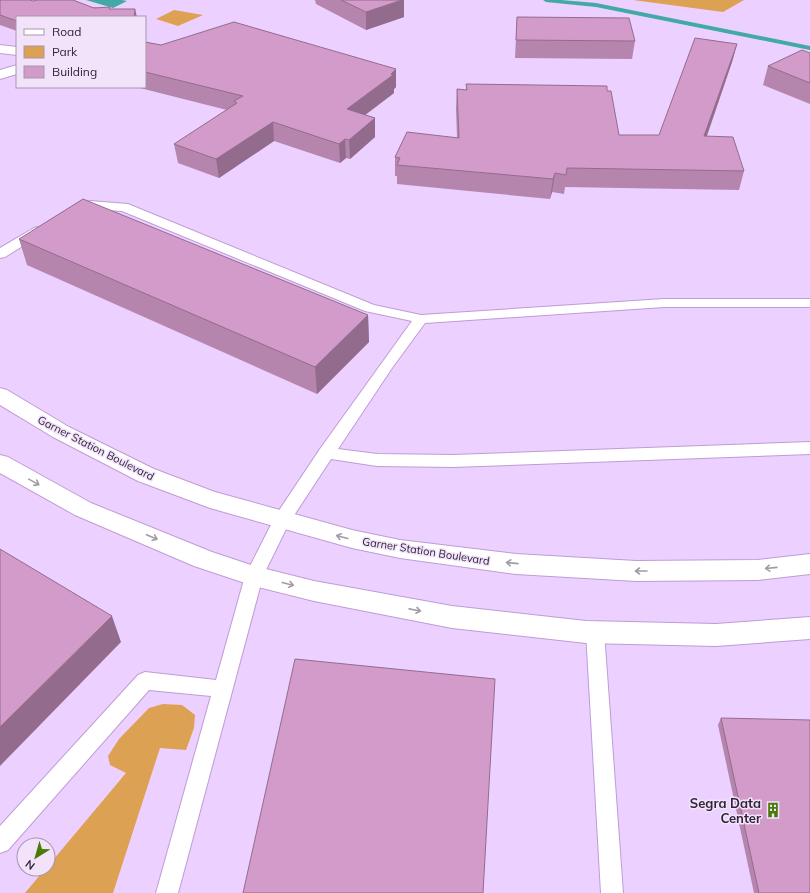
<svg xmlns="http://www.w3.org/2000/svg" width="810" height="893" font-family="Mulish,sans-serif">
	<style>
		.green { fill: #dca152 }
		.water { fill: #42a9a6 }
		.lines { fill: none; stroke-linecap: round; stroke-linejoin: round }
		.stream { fill: #42a9a6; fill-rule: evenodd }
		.service-casing { stroke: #bf9cd4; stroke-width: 2 }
		.minor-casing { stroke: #bf9cd4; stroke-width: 2 }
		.tertiary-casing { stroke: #bf9cd4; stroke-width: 2 }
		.service { fill: #fff; fill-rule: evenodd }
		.minor { fill: #fff; fill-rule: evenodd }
		.tertiary { fill: #fff; fill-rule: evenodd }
		.wall { fill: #b585ad }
		.shaded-wall { fill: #936c8d }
		.building { fill: #d29bc9; stroke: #936c8d }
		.oneway { stroke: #a29ca6 }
		.labels { text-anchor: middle; stroke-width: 3; stroke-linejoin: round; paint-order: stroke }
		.street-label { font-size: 11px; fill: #312339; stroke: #f2e3fb }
		.near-poi-label { font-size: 13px; font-weight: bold; fill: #312339; stroke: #f2e3fb; text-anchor: end }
	</style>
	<rect width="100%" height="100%" fill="#ecd0ff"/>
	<path class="green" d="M633,0h111l-21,12z
		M174,10l29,5 -25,11 -22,-7z
		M163,704l19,1 13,10 -1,13 -8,22 -26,-2 -47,145h-88l20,-24h3v-3l78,-93 -16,-8 -2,-9 11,-17 30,-31z"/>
	<path class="water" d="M86,0h36l5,1 -14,7z"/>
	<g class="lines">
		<path class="stream" d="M543,0h18l35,3 214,43v4l-214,-43 -50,-5z"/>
		<g class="service-casing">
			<path id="service" d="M90,201l38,3 246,101 47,10 243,-16h146v8h-146l-239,16 -33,45 -54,81 39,5 76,1 357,-13v12l-357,13 -76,-1 -46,-7 -42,64 -26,53 -85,317h-22l55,-197 -62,-6 -141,160 -8,3v-27l138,-151 7,-3 71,8 29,-104 31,-61 44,-66 92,-128 -47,-10 -243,-100 -31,-2 -12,4 -4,-1 -2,-3 2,-3z
				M38,227l4,1 2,3 -2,3 -37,23 -5,1v-10l34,-20z
				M595,624l7,2 2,6 19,261h-22l-15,-261 2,-6z"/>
		</g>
		<g class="minor-casing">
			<path id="minor" d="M0,45l17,2v8l-17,-2z
				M17,65v9l-17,5v-9z"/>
		</g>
		<g class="tertiary-casing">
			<path id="tertiary" d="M0,388l7,2 62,37 85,42 61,23 137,38 48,10 116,14 120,7 122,-1 52,-6v20l-52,6 -122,1 -120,-7 -116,-16 -48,-10 -142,-40 -72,-27 -85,-44 -53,-32z
				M0,455l8,2 83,46 121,49 42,14 60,15 138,25 134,15 130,3 94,-7v22l-94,7 -130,-3 -134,-15 -138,-27 -60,-15 -60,-20 -119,-51 -75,-42z"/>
		</g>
		<use href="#service" class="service"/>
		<use href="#minor" class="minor"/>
		<use href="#tertiary" class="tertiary"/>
	</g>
	<path class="wall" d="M0,0l33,1 77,8 -93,8v14l-17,-6z
		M315,0h89v17l-38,13 -50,-26z
		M517,17l118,24 -3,18 -117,-1z
		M145,42l16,3 235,42 -2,2v4l-29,22 10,3v19l-25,22 -4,-1 -6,5 -66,-22 -55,37 -41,-15 -4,-19 53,-34 -91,-23h9z
		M737,44l-5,18 -25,74 37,35 -5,19 -174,-3 -1,7 -12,-2 -2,7 -153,-15v-8h-2v-19l62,-19 -1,-30 1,-19 9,1v-6l141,7 12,44h40z
		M810,53v51l-47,-19 5,-19z
		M19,239l349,76 1,27 -52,52 -290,-129z
		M721,718l89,175h-56l-36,-168z"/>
	<path class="shaded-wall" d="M402,0h2v17l-38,13v-18z
		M135,9l2,8h-3z
		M737,44l-5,18 -32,93 4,-19z
		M396,69v18l-2,2v4l-46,35 -1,-19z
		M375,118v19l-25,22 -1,-19z
		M273,122l1,19 -55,37 -3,-19z
		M345,139l1,19 -6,5 -1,-19z
		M555,173l-3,19 -2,7 3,-20z
		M368,315l1,27 -52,52 -2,-27z
		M112,616l9,26 -121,124v-39z"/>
	<path class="building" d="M0,0h30l3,1 4,-1h36l21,8 16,-1 -1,2h26l-1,8h-117v4l-17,-6z
		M341,0h61l-36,12z
		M517,17l112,1 6,23 -119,-1z
		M234,22l162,47 -5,5 2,1 -46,34 28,9 -26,22 -4,-1 -6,5 -66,-22 -57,37 -42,-15 63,-41 -3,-2 9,-5 -98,-24v-30l16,3z
		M695,38l42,6 -33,92 29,1 11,34 -177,-3 -1,7 -11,-2 -2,6 -156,-14 3,-7 -5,-1 12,-25 52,6 -2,-49 10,1 -1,-6 141,2v5h4l8,44h40z
		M802,50l8,3v30l-42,-17z
		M83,199l285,116 -53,52 -296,-128z
		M0,549l112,67 -112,111z
		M295,659l200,20 -12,214h-240z
		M721,718l89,2v173h-51z"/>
	<defs><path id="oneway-shaft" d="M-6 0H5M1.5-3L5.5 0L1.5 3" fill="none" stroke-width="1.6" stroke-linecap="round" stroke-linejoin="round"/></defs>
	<g class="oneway">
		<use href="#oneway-shaft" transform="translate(34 482) rotate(29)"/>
		<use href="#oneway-shaft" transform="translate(152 537) rotate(23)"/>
		<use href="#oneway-shaft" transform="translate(342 537) rotate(-165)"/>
		<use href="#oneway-shaft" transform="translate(512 563) rotate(-174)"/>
		<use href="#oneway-shaft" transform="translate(771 568) rotate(174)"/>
		<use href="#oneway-shaft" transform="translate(641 571) rotate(180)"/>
		<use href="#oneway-shaft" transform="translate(288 584) rotate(14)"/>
		<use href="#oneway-shaft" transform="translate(415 610) rotate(11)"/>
	</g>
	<defs>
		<g id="building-bare" transform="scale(1.2)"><path d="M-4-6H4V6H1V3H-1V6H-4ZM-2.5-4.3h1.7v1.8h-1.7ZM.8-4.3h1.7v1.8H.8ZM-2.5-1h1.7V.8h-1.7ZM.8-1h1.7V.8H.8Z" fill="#497b07" stroke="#f2e3fb" stroke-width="2.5" paint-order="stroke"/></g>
	</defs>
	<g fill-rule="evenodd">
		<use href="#building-bare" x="773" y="810"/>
	</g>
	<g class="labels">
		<g class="street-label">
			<text transform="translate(96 448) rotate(27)" y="4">Garner Station Boulevard</text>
			<text transform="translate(426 551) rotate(9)" y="4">Garner Station Boulevard</text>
		</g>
		<g class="near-poi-label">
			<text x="761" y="808">Segra Data<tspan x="761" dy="15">Center</tspan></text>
		</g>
	</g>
	<rect x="16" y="16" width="130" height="72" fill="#f2e3fb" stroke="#a596ad"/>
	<rect x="24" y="29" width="20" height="6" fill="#ffffff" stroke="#a596ad"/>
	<text x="52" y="36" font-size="12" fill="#312339">Road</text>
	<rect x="24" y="46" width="20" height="12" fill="#dca152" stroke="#a596ad"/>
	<text x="52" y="56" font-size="12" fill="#312339">Park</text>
	<rect x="24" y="66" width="20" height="12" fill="#d29bc9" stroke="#a596ad"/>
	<text x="52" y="76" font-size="12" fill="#312339">Building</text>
	<g transform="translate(36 857) rotate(217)"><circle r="19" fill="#f2e3fb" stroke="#a596ad"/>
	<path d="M0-3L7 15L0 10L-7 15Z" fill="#497b07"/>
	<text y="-6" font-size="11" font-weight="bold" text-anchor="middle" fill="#312339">N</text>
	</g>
</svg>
